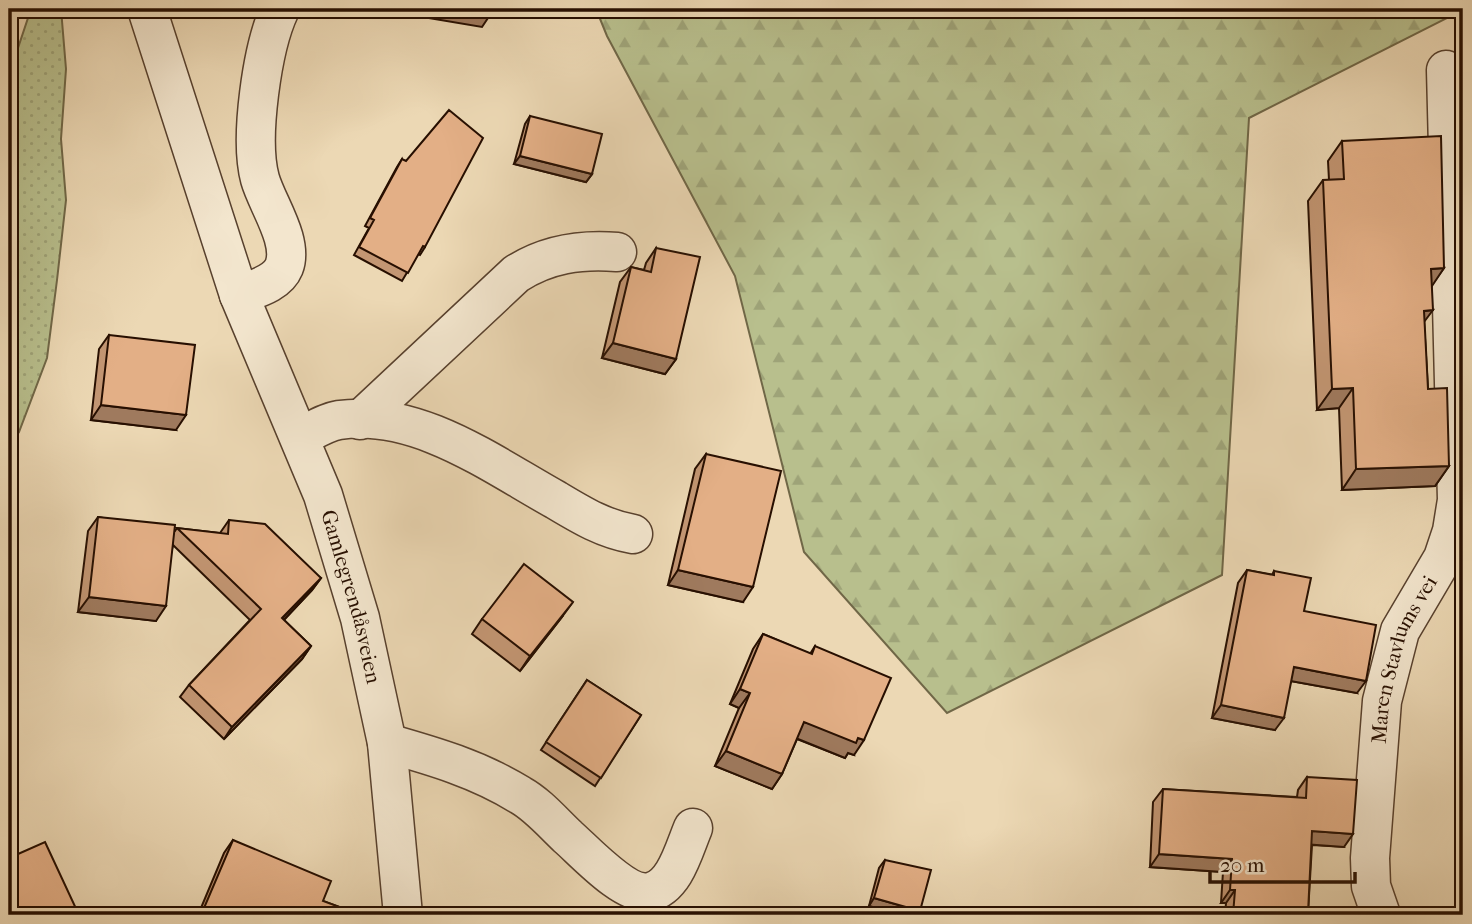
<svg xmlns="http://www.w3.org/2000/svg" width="1472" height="924" font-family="'IM FELL French Canon',serif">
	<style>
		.green { fill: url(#green-dots); stroke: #706747; stroke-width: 2 }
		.forest { fill: url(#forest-firs); stroke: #706747; stroke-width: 2 }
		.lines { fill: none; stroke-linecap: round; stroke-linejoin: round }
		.minor-casing { stroke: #58412e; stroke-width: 41 }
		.minor { stroke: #f3e6ce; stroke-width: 38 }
		.wall { fill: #c39673; stroke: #270f01; stroke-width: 2 }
		.shaded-wall { fill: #9f7a5e; stroke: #270f01; stroke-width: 2 }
		.building { fill: #e3af86; stroke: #270f01; stroke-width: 2 }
		.labels { text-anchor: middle; stroke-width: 5; stroke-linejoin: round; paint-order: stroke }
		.street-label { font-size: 21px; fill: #270f01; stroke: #f3e6ce }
	</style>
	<defs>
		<pattern id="green-dots" width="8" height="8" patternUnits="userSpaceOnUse" patternTransform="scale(1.75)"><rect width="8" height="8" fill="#b8bf8d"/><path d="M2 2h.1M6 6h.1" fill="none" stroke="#9ea378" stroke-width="1.8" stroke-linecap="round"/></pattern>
		<pattern id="forest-firs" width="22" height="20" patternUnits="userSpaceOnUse" patternTransform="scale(1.75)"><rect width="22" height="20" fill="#b8bf8d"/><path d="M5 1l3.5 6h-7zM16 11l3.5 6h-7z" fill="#9ea378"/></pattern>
	</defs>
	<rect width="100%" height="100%" fill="#ecd8b4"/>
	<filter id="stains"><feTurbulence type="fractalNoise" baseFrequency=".00286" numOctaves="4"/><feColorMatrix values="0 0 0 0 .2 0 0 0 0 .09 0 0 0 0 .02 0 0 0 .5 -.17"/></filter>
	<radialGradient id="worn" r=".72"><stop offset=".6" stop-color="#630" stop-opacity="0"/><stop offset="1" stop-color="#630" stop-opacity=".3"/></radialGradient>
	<path class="green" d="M31,9h30l5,60 -5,70 5,61 -9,80 -10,78 -28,74 -10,15v-372z"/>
	<path class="forest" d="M596,9h867v1l-214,108 -27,457 -275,138 -143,-161 -69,-276 -128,-240z"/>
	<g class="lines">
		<g class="minor-casing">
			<g id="minor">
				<path id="s1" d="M147,9l92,286 84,200 37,123 27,125 16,172"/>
				<path d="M239,295c15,-6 38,-11 45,-28 10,-26 -17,-63 -24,-88 -11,-40 2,-132 20,-170"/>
				<path d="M360,420l156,-146c31,-20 64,-25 101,-22"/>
				<path d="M300,437c12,-6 26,-15 39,-17 79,-11 152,44 217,80 25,15 48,29 77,34"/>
				<path d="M387,743c46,13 91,26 133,52 18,10 33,28 48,42 17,15 58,60 82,55 25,-5 34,-43 43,-64"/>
				<path id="s2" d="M1381,915l-10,-29 -1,-28 12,-157 18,-70 43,-73 9,-27 5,-31 -11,-430"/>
			</g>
		</g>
		<use href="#minor" class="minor"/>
	</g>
	<path class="wall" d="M530,116l62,58 -6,8 -72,-18 11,-40z
		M1342,141l102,127 -13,18 -7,35 4,68 21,77 -14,20 -93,4 -3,-82 -22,2 -9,-209 15,-21h6l-1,-19z
		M402,159l23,88 -5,8 -2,-1 -16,27 -48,-26 15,-27 -4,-2 32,-59z
		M656,248l20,111 -11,15 -63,-16 18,-76 11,-15 13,3 2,-7z
		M109,335l67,95 -85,-10 8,-71z
		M706,454l37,148 -75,-17 27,-116z
		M98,517l77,14 2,-3 43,5 9,-13 92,58 -9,12 -28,30 27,26 -9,13 -78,80 -44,-42 9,-12 61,-65 -77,-75 -17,76 -78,-9 10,-81z
		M1247,570l25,5 2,-4 30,40 53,82 -66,-12 -16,49 -63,-12 26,-135z
		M562,617l-42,54 -48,-37 10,-15z
		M763,634l47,20 5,-8 39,109 -6,-2 -3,5 -48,-19 -15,35 -10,15 -57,-23 24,-58 -9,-4 23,-55z
		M587,680l54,35 -46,71 -54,-36z
		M1307,777l37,70 -32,-2 -4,68 28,2h-111l1,-12h-5l2,-31 -73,-5 3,-65 10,-13 134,8 1,-7z
		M233,840l90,61 38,14h-163l26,-62z
		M885,860l35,51 -4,4h-14l-33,-9 10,-38z"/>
	<path class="shaded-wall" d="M402,9h72l18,3 -10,15 -83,-14z
		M520,156l72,18 -6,8 -72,-18z
		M1444,268l-14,21 1,-20z
		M1433,310l-15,20 6,-19z
		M613,343l63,16 -11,15 -63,-16z
		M1353,388l-14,20 -22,2 15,-21z
		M101,405l85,10 -10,15 -85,-10z
		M1449,466l-14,20 -93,4 14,-21z
		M678,570l75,17 -10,15 -75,-17z
		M321,578l-9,12 -39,41 9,-13z
		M89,597l77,9 -10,15 -78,-9z
		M573,602l-11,15 -42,54 10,-15z
		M311,646l-9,13 -78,80 8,-12z
		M1294,667l72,14 -9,12 -72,-13z
		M740,689l10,4 -11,15 -9,-4z
		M1221,705l63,13 -9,12 -63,-12z
		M804,722l54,16 6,2 -10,15 -6,-2 -3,5 -52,-21z
		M726,751l56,23 -10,15 -57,-23z
		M1312,831l41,3 -9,13 -41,-3z
		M1159,854l73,5 -9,13 -73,-5z
		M1230,890h5l-9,13h-5z
		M874,898l46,13 -4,4h-14l-33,-9z"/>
	<path class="building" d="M474,9h19l-1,3z
		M449,110l34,28 -58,109 -2,-1 -15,27 -49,-26 15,-27 -4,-2 32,-59 4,2z
		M530,116l72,18 -10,40 -72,-18z
		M1441,136l3,132 -13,1 2,41 -9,1 4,78 19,-1 2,78 -93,3 -3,-81 -21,1 -9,-209 21,-1 -2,-38z
		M656,248l44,9 -24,102 -63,-16 18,-76 20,5z
		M109,335l86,10 -9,70 -85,-10z
		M706,454l75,17 -28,116 -75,-17z
		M98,517l77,8 -9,81 -77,-9z
		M229,520l36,4 56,54 -39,40 29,28 -79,81 -43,-42 72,-76 -84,-81 51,6z
		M524,564l49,38 -43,54 -48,-37z
		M1247,570l27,5v-4l37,7 -7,33 72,14 -10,56 -72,-14 -10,51 -63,-13z
		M763,634l49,20 3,-8 76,32 -27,62 -6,-2 -2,5 -52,-21 -22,52 -56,-23 24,-58 -10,-4z
		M587,680l54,35 -40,63 -55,-36z
		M1307,777l50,3 -4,54 -41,-3 -4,82 28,2h-103l2,-25h-5l2,-31 -73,-5 4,-65 143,9z
		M233,840l98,41 -8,20 38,14h-160z
		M45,842l34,73h-70v-57z
		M885,860l46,10 -11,41 -46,-13z"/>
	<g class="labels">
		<g class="street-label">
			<text dy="7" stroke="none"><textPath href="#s1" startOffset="623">Gamlegrendåsveien</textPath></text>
			<text dy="7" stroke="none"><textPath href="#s2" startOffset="262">Maren Stavlums vei</textPath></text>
		</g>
	</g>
	<rect width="1472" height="924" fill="none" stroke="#ecd8b4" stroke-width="35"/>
	<rect x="10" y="10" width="1451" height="903" fill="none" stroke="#270f01" stroke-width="3.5"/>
	<rect x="18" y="18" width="1437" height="889" fill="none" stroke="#270f01" stroke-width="2"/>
	<path d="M1210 872v10h145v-10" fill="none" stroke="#270f01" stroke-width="3.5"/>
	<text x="1220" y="872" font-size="21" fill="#270f01" stroke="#f3e6ce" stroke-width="5" paint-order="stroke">20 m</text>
	<rect width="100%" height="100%" filter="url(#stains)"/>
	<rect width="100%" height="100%" fill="url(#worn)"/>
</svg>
